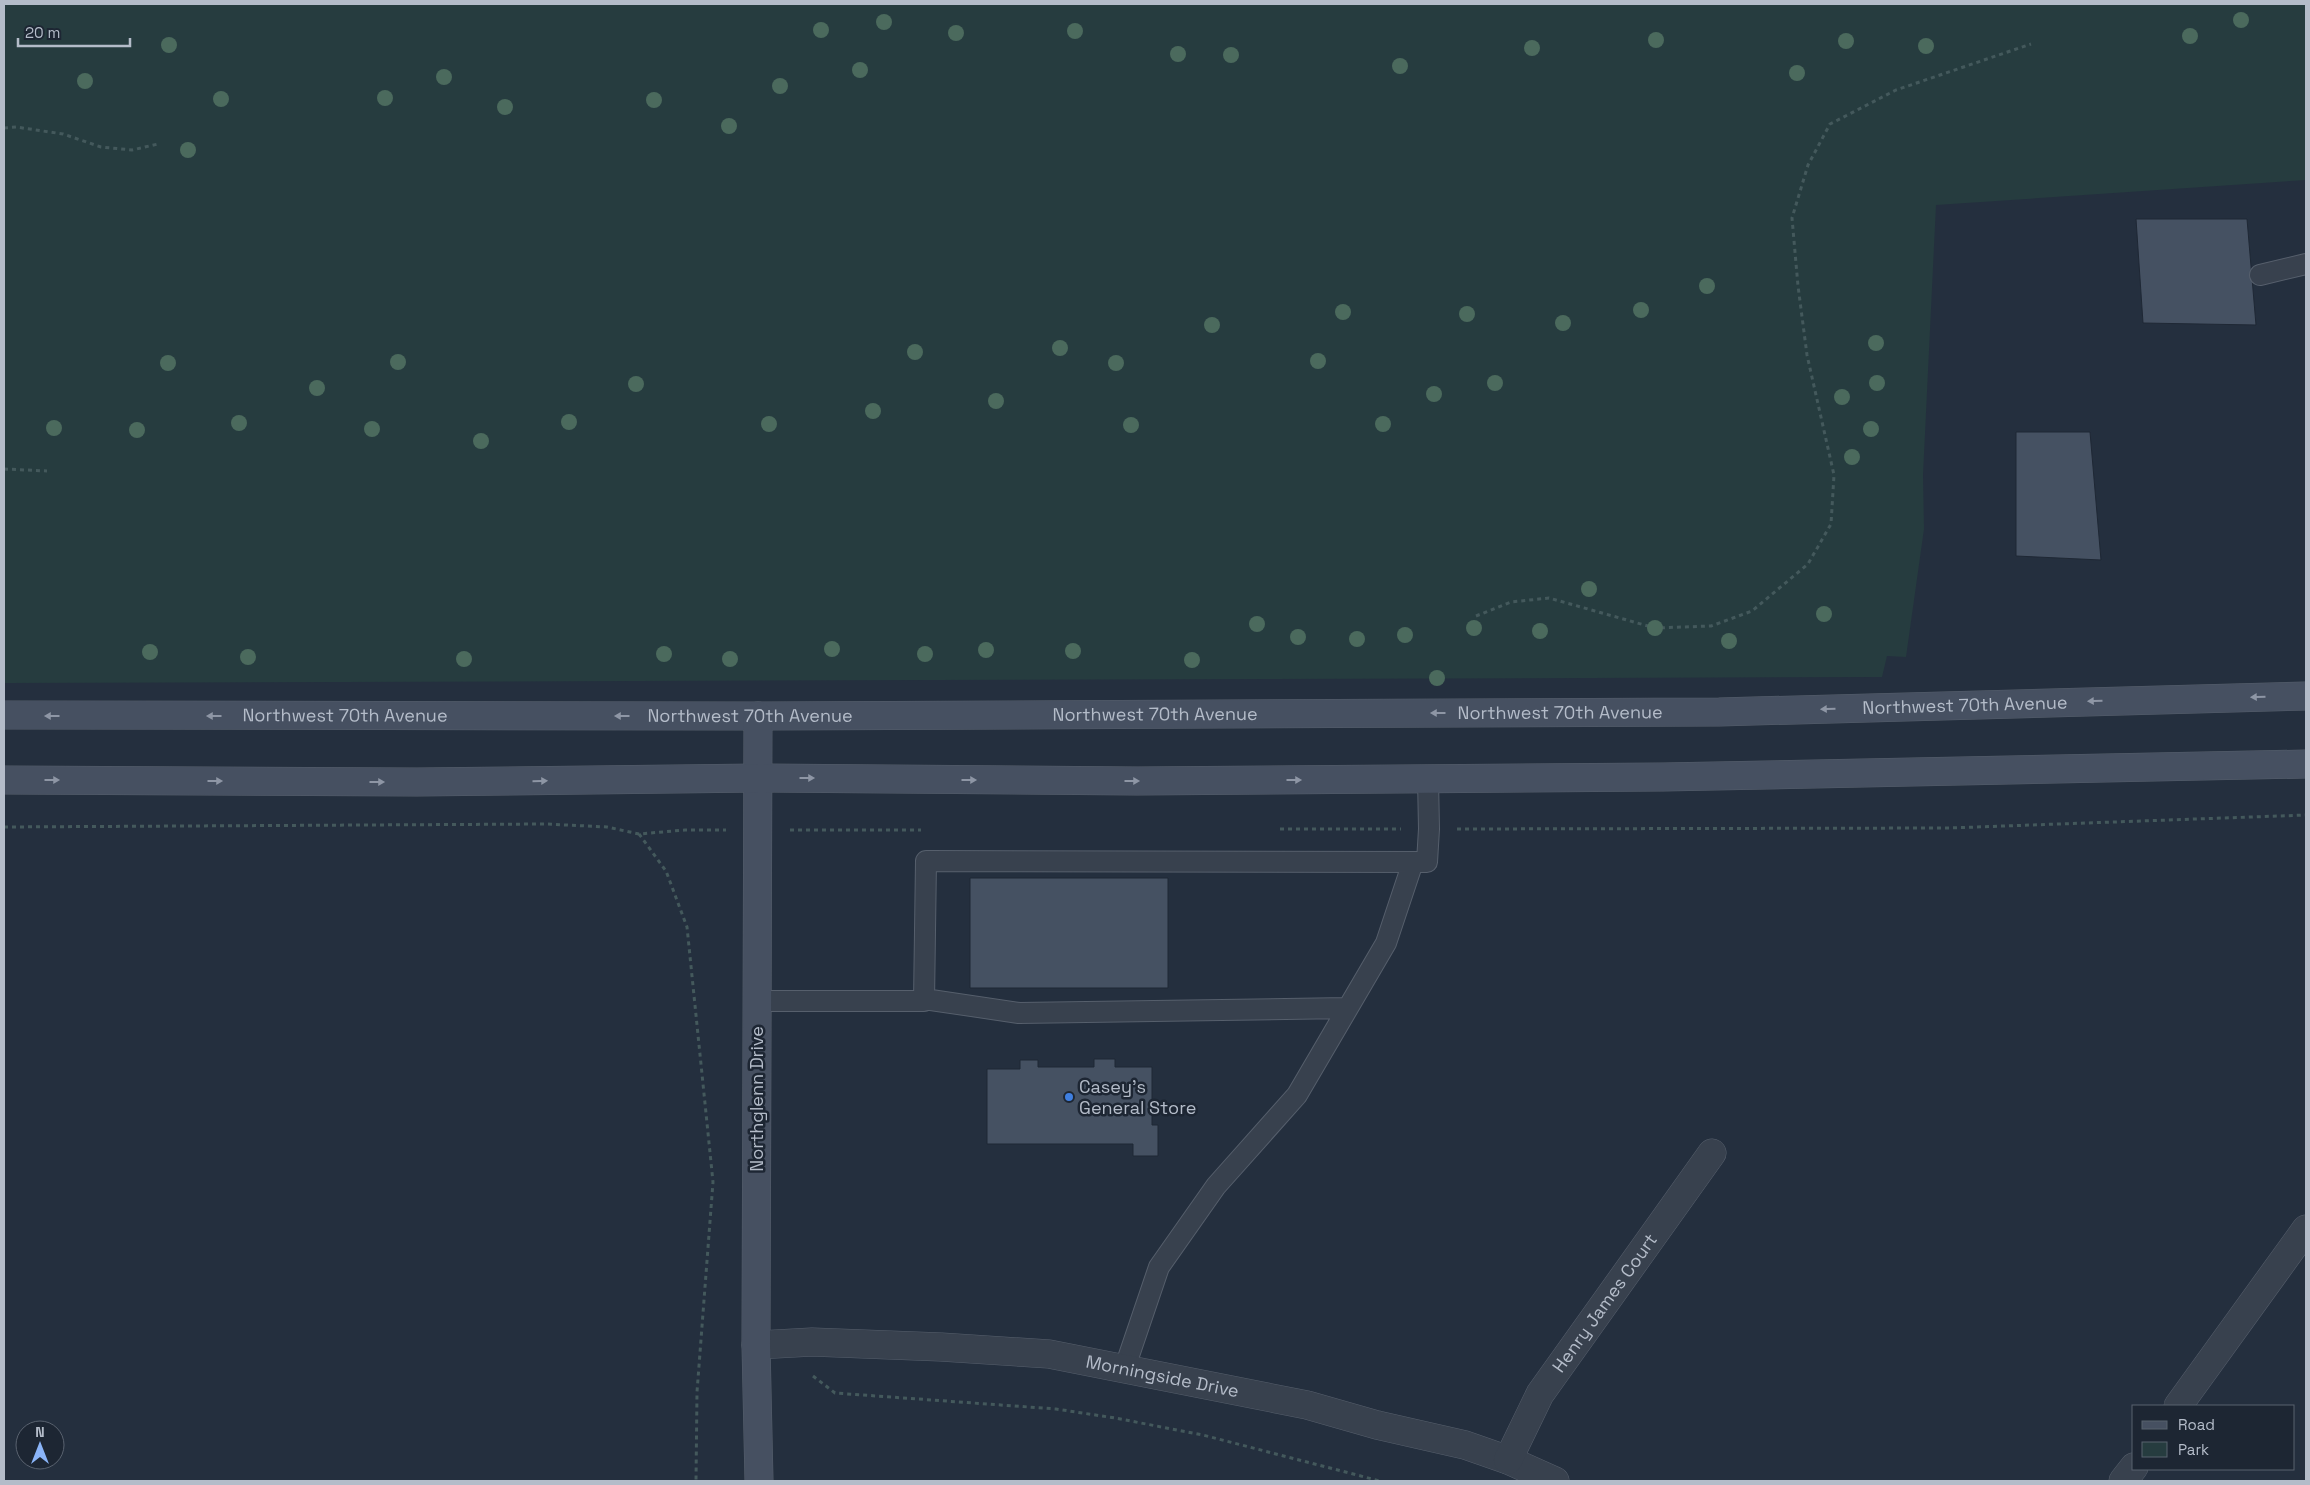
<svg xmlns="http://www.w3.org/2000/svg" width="2310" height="1485" font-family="'Space Grotesk',sans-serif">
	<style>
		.green { fill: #263c3f }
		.building { fill: #455162; stroke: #1f2835 }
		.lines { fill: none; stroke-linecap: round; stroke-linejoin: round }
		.lane-casing { stroke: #565f6c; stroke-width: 22 }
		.street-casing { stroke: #565f6c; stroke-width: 29 }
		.secondary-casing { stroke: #565f6c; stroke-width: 29 }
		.path { stroke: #44595c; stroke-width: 3; stroke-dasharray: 4 4; stroke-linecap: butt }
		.lane { stroke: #38414e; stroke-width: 20 }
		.street { stroke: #38414e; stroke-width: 28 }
		.secondary { stroke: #465061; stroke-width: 28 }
		.tree { fill: #4b6a5d }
		.oneway { fill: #8e96a5 }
		.shop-dot { fill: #3f7fe0; stroke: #1d2633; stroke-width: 2 }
		.labels { text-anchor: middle; stroke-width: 5; stroke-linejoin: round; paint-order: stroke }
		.street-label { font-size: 18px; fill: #b4bcc9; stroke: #1d2633 }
		.poi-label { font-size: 18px; fill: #b4bcc9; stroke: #1d2633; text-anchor: start }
	</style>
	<rect width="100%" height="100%" fill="#242f3e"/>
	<path class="green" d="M4,4h2302v176l-370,25 -13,270 1,54 -18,128 -19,-1 -5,21 -1878,6z"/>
	<path class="building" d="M2136,219h111l9,106 -113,-2z
		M2016,432h74l11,128 -85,-4z
		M970,878h198v110h-198z
		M1094,1059h21v8h37v58h6v31h-25v-12h-146v-75h33v-9h18v7h56z"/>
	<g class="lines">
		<g class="lane-casing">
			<path id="lane" d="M2260,275l46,-11
				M924,999l95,14 328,-5
				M757,1001h167l2,-140 501,1 2,-33 -1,-50
				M1124,1370l35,-103 57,-81 81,-91 89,-152 27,-81"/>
		</g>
		<g class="street-casing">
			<g id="street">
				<path id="s1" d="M756,1345l56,-3 129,5 108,7 258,51 70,20 88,20 43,15 47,21"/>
				<path d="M2178,1406l128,-177"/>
				<path id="s2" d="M1508,1460l32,-66 172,-241"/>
				<path d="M2123,1481l11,-14"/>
			</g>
		</g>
		<g class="secondary-casing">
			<g id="secondary">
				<path id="s3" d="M4,715l754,1 961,-4 587,-16"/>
				<path d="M758,716l-2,629 3,136"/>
				<path d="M4,780l413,2 341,-4 379,3 526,-4 643,-13"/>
			</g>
		</g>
		<path class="path" d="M4,128l12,-1 47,7 38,13 31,3 26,-6
			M4,469l43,2
			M1476,616l35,-14 38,-4 106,30 56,-2 41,-15 56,-47 23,-40 3,-49 -27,-120 -9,-69 -6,-68 16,-53 22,-41 66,-34 135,-46
			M4,827l542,-3 61,3 32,7 46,-4h41
			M1280,829h121
			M1457,829l492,-1 357,-13
			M790,830h131
			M639,834l27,37 21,56 26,255 -16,210 -1,89
			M813,1376l22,17 221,16 59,9 88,17 177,46"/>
		<use href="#lane" class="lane"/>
		<use href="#street" class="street"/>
		<use href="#secondary" class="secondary"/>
	</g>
	<g class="tree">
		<circle cx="2241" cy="20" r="8"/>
		<circle cx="884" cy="22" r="8"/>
		<circle cx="821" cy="30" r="8"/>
		<circle cx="1075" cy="31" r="8"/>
		<circle cx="956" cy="33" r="8"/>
		<circle cx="2190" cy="36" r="8"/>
		<circle cx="1656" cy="40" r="8"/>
		<circle cx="1846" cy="41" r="8"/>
		<circle cx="169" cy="45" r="8"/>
		<circle cx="1926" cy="46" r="8"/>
		<circle cx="1532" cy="48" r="8"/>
		<circle cx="1178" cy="54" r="8"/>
		<circle cx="1231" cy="55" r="8"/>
		<circle cx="1400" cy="66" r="8"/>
		<circle cx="860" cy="70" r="8"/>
		<circle cx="1797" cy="73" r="8"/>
		<circle cx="444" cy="77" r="8"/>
		<circle cx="85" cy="81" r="8"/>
		<circle cx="780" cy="86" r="8"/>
		<circle cx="385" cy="98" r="8"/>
		<circle cx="221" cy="99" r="8"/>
		<circle cx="654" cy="100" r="8"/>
		<circle cx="505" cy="107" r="8"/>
		<circle cx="729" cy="126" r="8"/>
		<circle cx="188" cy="150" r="8"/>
		<circle cx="1707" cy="286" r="8"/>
		<circle cx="1641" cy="310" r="8"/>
		<circle cx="1343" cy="312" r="8"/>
		<circle cx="1467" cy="314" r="8"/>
		<circle cx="1563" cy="323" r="8"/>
		<circle cx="1212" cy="325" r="8"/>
		<circle cx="1876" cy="343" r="8"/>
		<circle cx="1060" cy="348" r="8"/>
		<circle cx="915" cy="352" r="8"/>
		<circle cx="1318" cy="361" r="8"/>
		<circle cx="398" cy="362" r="8"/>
		<circle cx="168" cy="363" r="8"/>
		<circle cx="1116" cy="363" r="8"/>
		<circle cx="1495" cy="383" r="8"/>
		<circle cx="1877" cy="383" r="8"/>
		<circle cx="636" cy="384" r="8"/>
		<circle cx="317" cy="388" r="8"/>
		<circle cx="1434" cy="394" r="8"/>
		<circle cx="1842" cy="397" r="8"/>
		<circle cx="996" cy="401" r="8"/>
		<circle cx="873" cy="411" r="8"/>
		<circle cx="569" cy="422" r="8"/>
		<circle cx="239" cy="423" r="8"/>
		<circle cx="769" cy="424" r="8"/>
		<circle cx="1383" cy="424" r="8"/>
		<circle cx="1131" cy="425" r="8"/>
		<circle cx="54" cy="428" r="8"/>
		<circle cx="372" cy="429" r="8"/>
		<circle cx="1871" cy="429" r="8"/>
		<circle cx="137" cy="430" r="8"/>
		<circle cx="481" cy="441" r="8"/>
		<circle cx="1852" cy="457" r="8"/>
		<circle cx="1589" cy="589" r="8"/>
		<circle cx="1824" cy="614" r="8"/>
		<circle cx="1257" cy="624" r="8"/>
		<circle cx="1474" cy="628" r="8"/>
		<circle cx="1655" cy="628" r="8"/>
		<circle cx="1540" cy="631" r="8"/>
		<circle cx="1405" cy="635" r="8"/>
		<circle cx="1298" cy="637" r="8"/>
		<circle cx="1357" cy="639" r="8"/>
		<circle cx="1729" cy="641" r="8"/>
		<circle cx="832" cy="649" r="8"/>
		<circle cx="986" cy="650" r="8"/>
		<circle cx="1073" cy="651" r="8"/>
		<circle cx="150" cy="652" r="8"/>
		<circle cx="664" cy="654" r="8"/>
		<circle cx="925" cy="654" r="8"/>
		<circle cx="248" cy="657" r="8"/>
		<circle cx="464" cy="659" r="8"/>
		<circle cx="730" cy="659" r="8"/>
		<circle cx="1192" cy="660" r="8"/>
		<circle cx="1437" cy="678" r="8"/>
	</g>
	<defs><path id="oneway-solid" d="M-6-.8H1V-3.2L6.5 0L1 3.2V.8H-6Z" transform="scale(1.25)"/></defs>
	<g class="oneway">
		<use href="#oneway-solid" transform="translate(2258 697) rotate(178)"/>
		<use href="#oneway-solid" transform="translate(2095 701) rotate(178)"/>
		<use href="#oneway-solid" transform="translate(1828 709) rotate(178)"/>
		<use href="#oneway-solid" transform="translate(1438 713) rotate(180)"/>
		<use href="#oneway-solid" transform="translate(52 716) rotate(-180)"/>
		<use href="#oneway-solid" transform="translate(214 716) rotate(-180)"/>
		<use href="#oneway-solid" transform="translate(622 716) rotate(-180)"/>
		<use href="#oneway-solid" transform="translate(807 778)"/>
		<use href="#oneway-solid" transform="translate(52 780)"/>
		<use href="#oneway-solid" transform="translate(969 780)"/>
		<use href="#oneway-solid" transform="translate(1294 780)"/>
		<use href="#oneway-solid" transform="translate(215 781)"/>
		<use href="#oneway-solid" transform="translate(540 781) rotate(-1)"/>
		<use href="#oneway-solid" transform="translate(1132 781)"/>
		<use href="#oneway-solid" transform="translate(377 782)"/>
	</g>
	<circle class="shop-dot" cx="1069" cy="1097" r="5"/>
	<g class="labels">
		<g class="street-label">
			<text dy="6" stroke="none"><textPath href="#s3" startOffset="1961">Northwest 70th Avenue</textPath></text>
			<text dy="6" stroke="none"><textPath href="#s3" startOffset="1556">Northwest 70th Avenue</textPath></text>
			<text dy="6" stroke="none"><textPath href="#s3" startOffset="1151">Northwest 70th Avenue</textPath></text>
			<text dy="6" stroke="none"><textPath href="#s3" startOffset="341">Northwest 70th Avenue</textPath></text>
			<text dy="6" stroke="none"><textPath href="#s3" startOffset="746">Northwest 70th Avenue</textPath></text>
			<text transform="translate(757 1099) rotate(-90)" y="6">Northglenn Drive</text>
			<text dy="6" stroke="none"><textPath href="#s2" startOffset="185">Henry James Court</textPath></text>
			<text dy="6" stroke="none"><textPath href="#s1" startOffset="409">Morningside Drive</textPath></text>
		</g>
		<g class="poi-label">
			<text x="1079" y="1093">Casey's<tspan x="1079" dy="21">General Store</tspan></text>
		</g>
	</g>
	<rect width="2310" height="1485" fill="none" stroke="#b4bcc9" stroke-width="10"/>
	<rect x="2132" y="1405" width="162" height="65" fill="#1d2633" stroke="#59626f"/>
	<rect x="2142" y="1421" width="25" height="8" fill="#465061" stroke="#59626f"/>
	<text x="2178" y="1430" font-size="15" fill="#b4bcc9">Road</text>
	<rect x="2142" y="1442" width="25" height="15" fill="#263c3f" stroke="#59626f"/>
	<text x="2178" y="1455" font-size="15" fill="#b4bcc9">Park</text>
	<g transform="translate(40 1445)"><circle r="24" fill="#1d2633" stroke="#59626f"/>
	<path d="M0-4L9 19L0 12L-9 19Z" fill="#8ab4f8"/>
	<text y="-8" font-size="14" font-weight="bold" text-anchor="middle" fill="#b4bcc9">N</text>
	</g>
	<path d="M18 38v8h112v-8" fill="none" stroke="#b4bcc9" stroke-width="2.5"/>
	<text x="25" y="38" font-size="15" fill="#b4bcc9" stroke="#1d2633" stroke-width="4" paint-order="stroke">20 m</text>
</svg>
